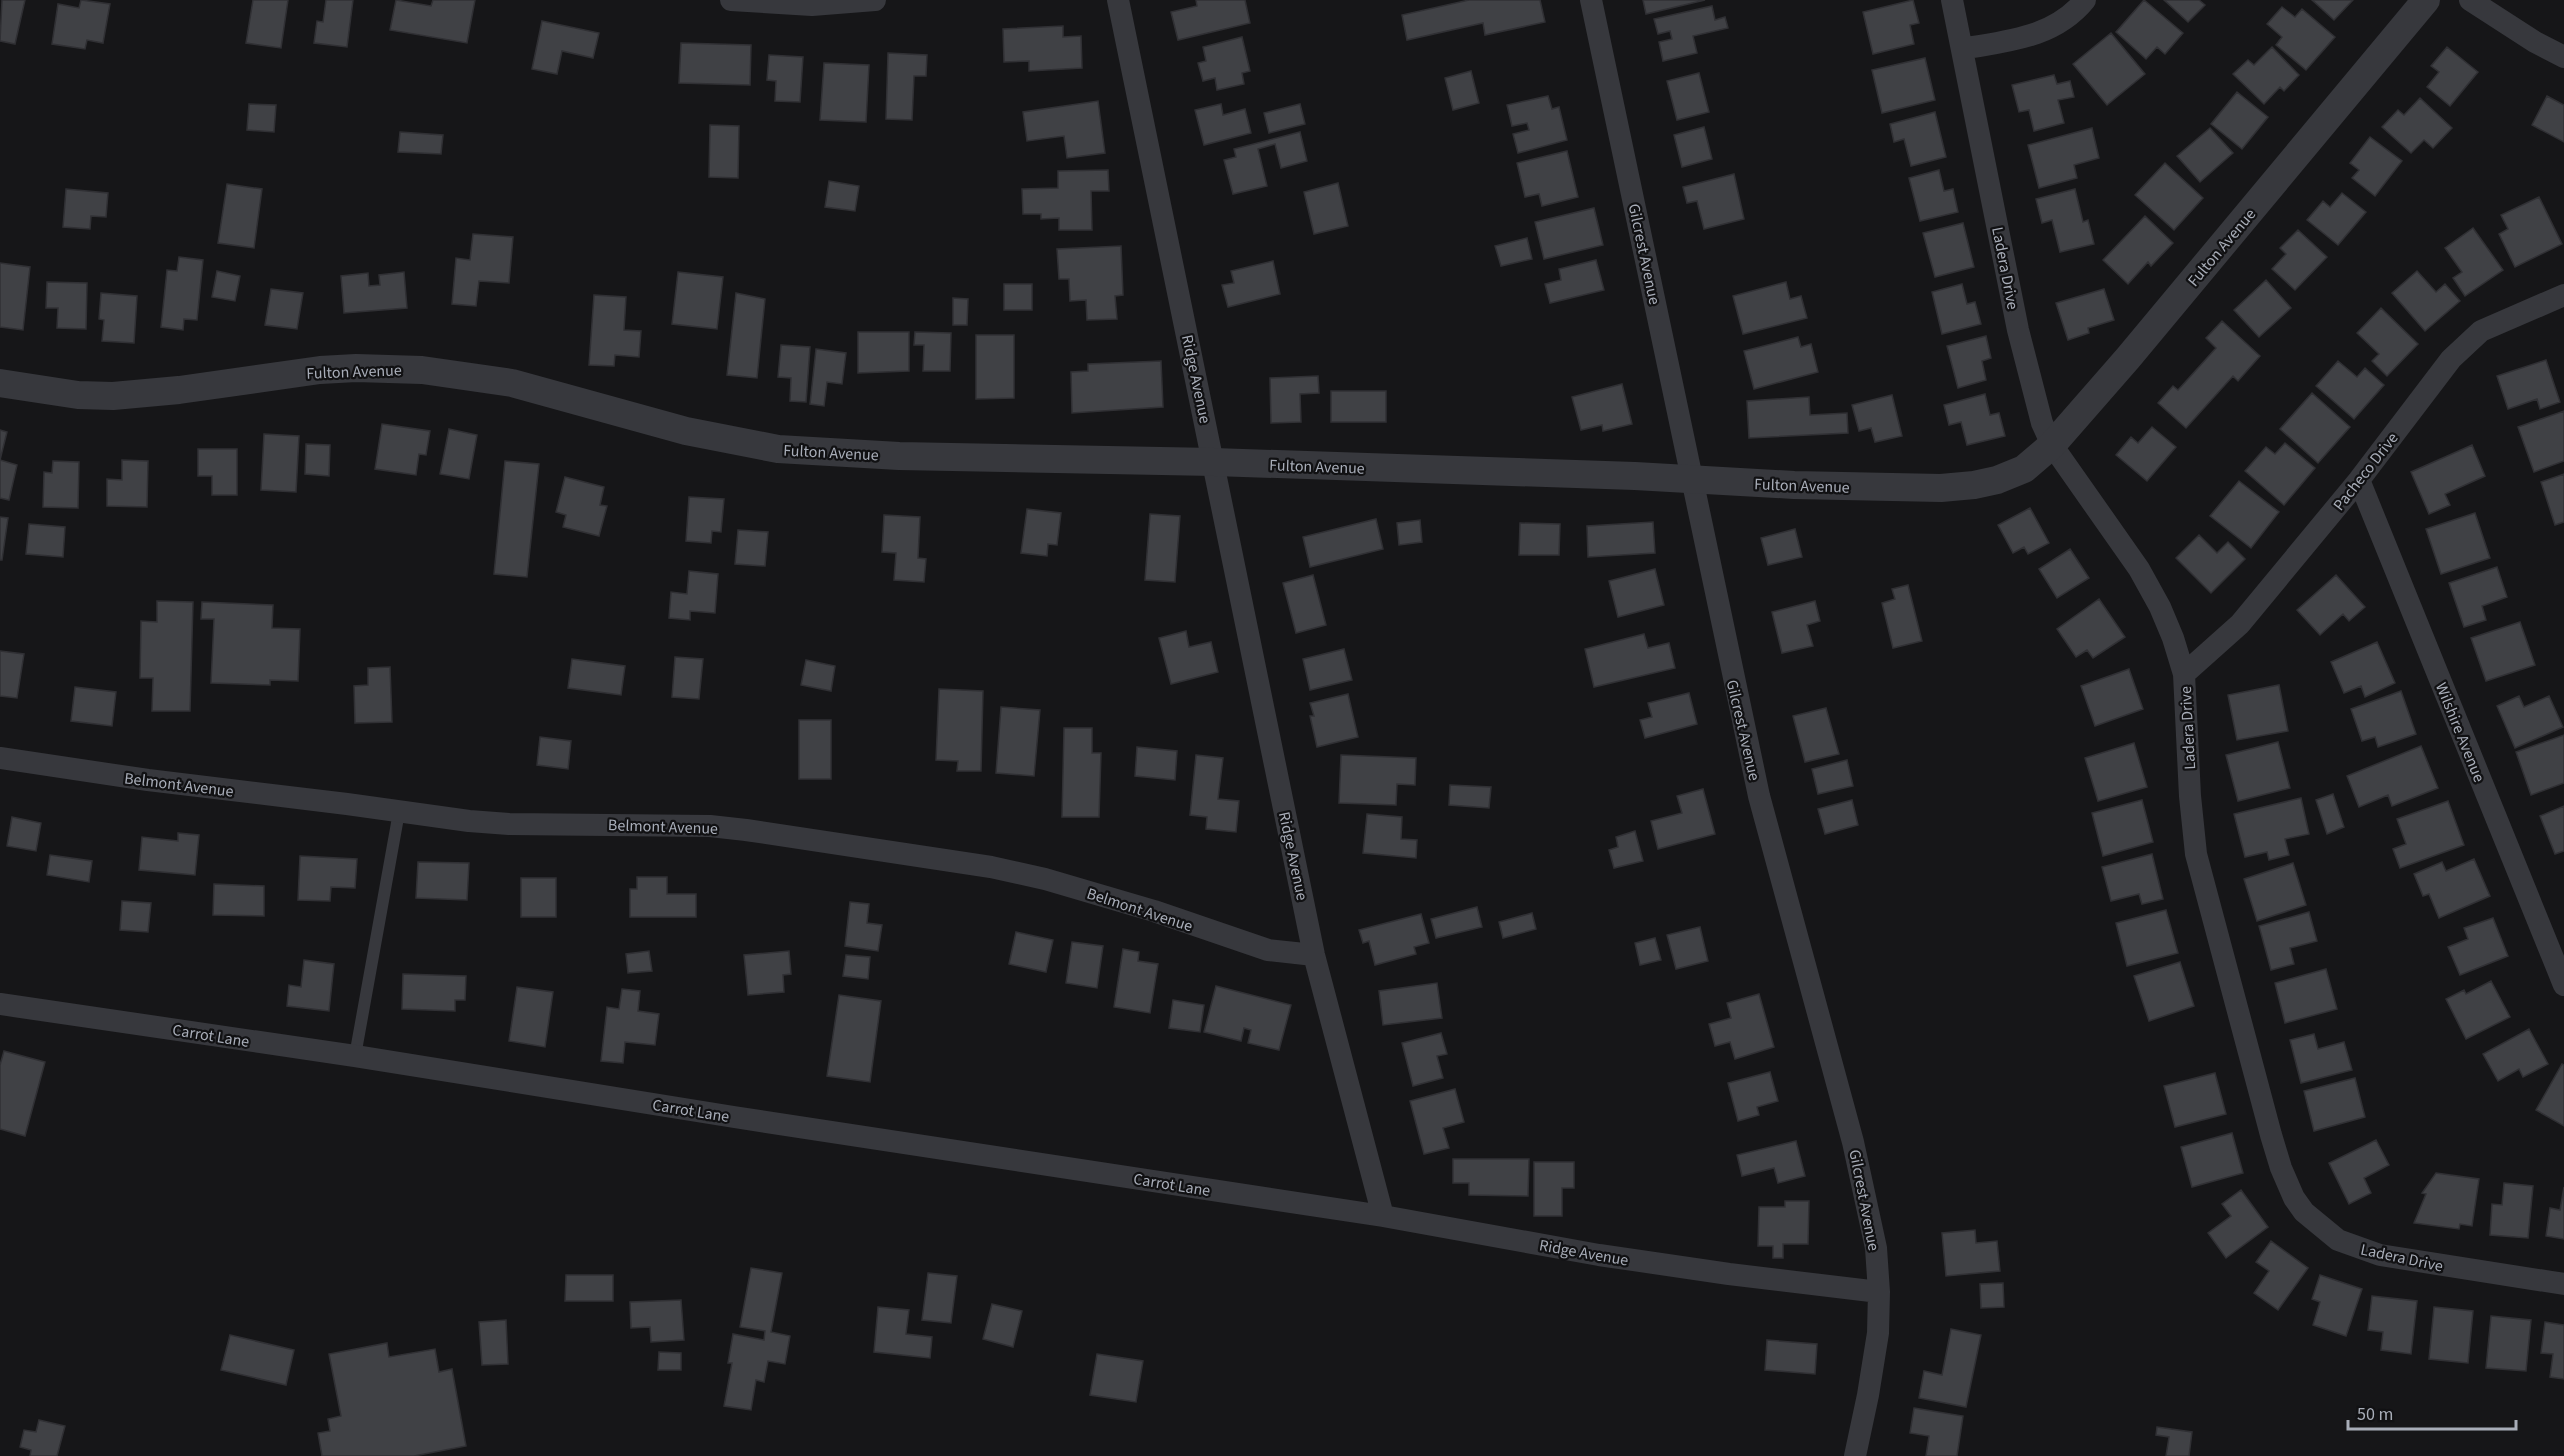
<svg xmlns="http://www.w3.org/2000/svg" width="2564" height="1456" font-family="'Source Sans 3',sans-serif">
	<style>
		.building { fill: #404145; stroke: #303034; stroke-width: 1.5 }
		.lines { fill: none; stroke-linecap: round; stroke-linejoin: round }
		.service { stroke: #37383d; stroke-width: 12 }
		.minor { stroke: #37383d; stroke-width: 22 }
		.tertiary { stroke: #37383d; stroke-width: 28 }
		.labels { text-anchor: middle; stroke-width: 4.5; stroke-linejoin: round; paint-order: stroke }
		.street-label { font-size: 16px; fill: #a8adb8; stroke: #111113 }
	</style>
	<rect width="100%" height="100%" fill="#161618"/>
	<path class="building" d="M2,0h23l-10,44 -15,-3z
		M81,0l29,4 -7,39 -16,-3 -2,9 -33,-5 6,-40 21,4z
		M253,0h35l-7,48 -35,-5z
		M326,0h27l-6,47 -33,-4 3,-22 6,1z
		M396,0l35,6 2,-6h42l-8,43 -77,-13z
		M1196,0h49l5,23 -72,17 -7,-28 26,-6z
		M1469,0h71l5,22 -60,13 -2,-12 -76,17 -5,-25z
		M1643,0h62l-59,14z
		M1913,0l6,23 -9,2 4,19 -41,10 -10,-42z
		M2144,0l39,33 -18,21 -8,-7 -11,12 -30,-27z
		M2164,0h35l6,5 -17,17z
		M2312,0h41l-19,20z
		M1712,6l3,14 10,-3 3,11 -35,8 4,17 -34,8 -4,-19 13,-3 -2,-8 -12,3 -4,-15z
		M2282,7l13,10 7,-8 33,28 -29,33 -30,-25 6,-8 -15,-13z
		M542,21l57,12 -6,25 -31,-7 -5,23 -25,-5z
		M1063,26v11l18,-1 1,32 -53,3v-10l-25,1 -1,-33z
		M2111,33l34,41 -38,31 -34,-41z
		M1242,37l8,34 -8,2 2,11 -27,6 -2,-12 -12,3 -5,-18 8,-2 -3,-14z
		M681,43l70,2 -1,40 -71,-2z
		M2272,47l27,28 -15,16 -4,-4 -16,17 -31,-30 15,-14 6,5z
		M2447,47l31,25 -28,34 -23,-19 12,-15 -8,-6z
		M888,53l39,2 -1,21h-12l-2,44 -26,-1z
		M769,55l34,2 -3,45 -25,-1 1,-20 -9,-1z
		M1925,58l10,42 -53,13 -10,-43z
		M824,63l45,2 -3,57 -46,-2z
		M1471,71l8,32 -26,7 -8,-32z
		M1699,73l10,39 -32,8 -10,-39z
		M2054,75l3,9 13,-3 4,16 -16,3 6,23 -30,8 -5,-21 -10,2 -7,-27z
		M2237,92l31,25 -26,32 -31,-25z
		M1548,96l4,13 7,-2 8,33 -49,13 -5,-19 16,-4 -2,-7 -15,3 -5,-21z
		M2547,96l17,9v37l-32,-17z
		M2420,98l32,30 -19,20 -9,-8 -13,13 -29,-26 16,-17 6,5z
		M1098,101l7,52 -38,5 -3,-22 -37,5 -4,-29z
		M249,104l27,1 -2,27 -27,-2z
		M1221,104l2,11 22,-6 6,24 -47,12 -9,-35z
		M1300,104l5,20 -36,9 -5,-20z
		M1935,112l11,45 -35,9 -7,-27 -10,3 -4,-18z
		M710,125l29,1 -1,52 -29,-1z
		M1704,127l8,32 -30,8 -8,-32z
		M2092,128l7,30 -25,7 3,13 -38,10 -11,-43z
		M2210,128l23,25 -33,29 -23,-26z
		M400,132l43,3 -2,19 -43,-2z
		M1300,132l7,29 -26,7 -6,-24 -17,5 9,37 -34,8 -9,-34 12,-3 -2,-8z
		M2370,137l32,24 -27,35 -23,-18 7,-8 -9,-7z
		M1567,151l11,46 -36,9 -3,-12 -14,3 -8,-34z
		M2165,163l38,35 -29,32 -39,-35z
		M1108,170l1,21h-18l1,39h-33v-12l-18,1v-5h-18l-1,-25 36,-1v-17z
		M1939,170l5,21 9,-2 5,23 -38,9 -11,-43z
		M1734,174l10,45 -40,10 -7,-28 -10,2 -4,-16z
		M829,181l30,5 -4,25 -30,-4z
		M1338,183l10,43 -34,8 -10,-42z
		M227,184l35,5 -8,59 -36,-5z
		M66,189l42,4 -2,24 -15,-1 -1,13 -27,-2z
		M2075,189l8,33 5,-2 6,24 -34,8 -8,-32 -10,3 -6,-24z
		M2342,193l24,19 -28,33 -31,-25 16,-19 7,6z
		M2539,197l23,47 -47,23 -16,-33 9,-5 -7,-14z
		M1594,208l9,37 -59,14 -9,-37z
		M2145,216l28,27 -22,23 -3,-4 -20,22 -25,-24z
		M1963,223l11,44 -39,10 -12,-44z
		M2473,228l30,42 -38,26 -12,-18 9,-6 -17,-24z
		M2298,230l29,27 -32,33 -23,-21 14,-15 -6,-6z
		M473,234l40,3 -4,46 -30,-2 -3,25 -24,-2 4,-46 14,2z
		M1527,238l5,21 -31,7 -6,-20z
		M1121,246l2,49 -8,1 2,23 -30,1 -1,-20 -16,1 -1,-22h-10l-2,-30z
		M179,257l24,3 -6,60 -13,-1 -1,11 -22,-3 6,-57 10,1z
		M1596,260l8,30 -54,13 -5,-19 16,-4 -2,-11z
		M1273,261l7,33 -52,13 -6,-22 12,-2 -3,-12z
		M0,263l30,4 -7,63 -23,-3z
		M217,271l23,5 -5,25 -23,-4z
		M2417,271l19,21 9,-8 15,17 -35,30 -33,-38z
		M404,272l3,36 -63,5 -3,-37 27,-3 1,13 11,-1 -1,-10z
		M678,272l45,5 -6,52 -45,-5z
		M2266,280l25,28 -32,29 -25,-27z
		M47,282l40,1 -1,46 -29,-1 1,-20h-12z
		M1786,282l4,17 11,-3 6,22 -64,16 -10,-38z
		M1004,284h28v26h-28z
		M1962,284l5,20 8,-2 6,22 -39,10 -10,-42z
		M271,289l32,4 -6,36 -32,-4z
		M2104,289l10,31 -26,8 1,5 -21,7 -12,-37z
		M101,293l36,3 -3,47 -32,-2 2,-21 -5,-1z
		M736,293l29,6 -8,79 -30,-3z
		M594,295l32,2 -2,33 17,1 -2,26 -24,-2 -1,11 -25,-1z
		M953,298l15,1 -1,26h-14z
		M2381,308l37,36 -31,32 -15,-15 7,-7 -22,-21z
		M2222,321l38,35 -22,25 -5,-5 -47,52 -28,-25 15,-17 5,4 38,-42 -10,-10z
		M858,332h51v39l-51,2z
		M915,332l36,1 -1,38h-27l1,-26h-10z
		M976,335h38v63l-38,1z
		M1986,336l5,22 -9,3 4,19 -28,8 -11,-42z
		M1798,337l3,10 10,-3 7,28 -64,17 -10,-38z
		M781,345l29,2 -4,55 -16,-1 1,-23 -13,-1z
		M816,349l30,4 -4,31 -15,-2 -3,24 -14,-2z
		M2546,360l14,42 -20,7 -3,-10 -29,10 -11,-33z
		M1161,361l2,46 -91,6 -1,-41 17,-1v-7z
		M2338,361l19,16 8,-9 19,17 -30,34 -38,-33z
		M1318,376l1,17 -19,1 1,28 -30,1 -1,-45z
		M1622,384l10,40 -29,7 -1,-6 -21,5 -9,-33z
		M1331,391h55v31h-55z
		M2312,393l38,34 -32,36 -38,-34z
		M1985,394l5,21 9,-2 6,23 -38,9 -6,-23 -12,3 -5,-20z
		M1892,395l10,41 -27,6 -4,-14 -12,3 -7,-26z
		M1809,397l1,18 37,-2 1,20 -99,5 -2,-37z
		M2564,411v50l-30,11 -16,-45z
		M382,424l48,7 -4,24 -7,-1 -3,21 -41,-6z
		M2152,427l24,20 -29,34 -31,-26 15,-18 7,6z
		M449,429l28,6 -8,44 -29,-5z
		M0,430l7,2 -7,28 17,5 -8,35 -9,-2z
		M264,434l35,2 -3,56 -35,-2z
		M2285,443l30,25 -31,37 -39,-34 21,-24 9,7z
		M306,444l24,1 -1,31 -24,-2z
		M2472,445l13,31 -40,18 5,11 -21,9 -18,-42z
		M198,449h39v46h-25v-19h-14z
		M122,460l26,1 -1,46 -40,-1v-27l15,1z
		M53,461l26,1 -1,46 -35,-1 1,-35 8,1z
		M505,461l34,3 -12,113 -33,-3z
		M2564,474v48l-9,3 -14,-43z
		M565,477l39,10 -4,18 7,1 -8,30 -36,-9 3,-12 -10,-3z
		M2239,481l40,31 -28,36 -41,-32z
		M689,497l35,2 -3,33 -9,-1 -1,12 -25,-2z
		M2030,508l19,35 -21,11 -4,-7 -11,6 -15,-28z
		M1027,509l34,4 -4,32 -9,-1 -1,12 -26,-3z
		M2475,513l15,45 -49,16 -15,-45z
		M1150,514l30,2 -5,66 -30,-2z
		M884,515l36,2 -2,41 8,1 -2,23 -30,-2 2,-27 -14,-1z
		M0,517l8,1 -6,42h-2z
		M1376,519l7,30 -73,18 -7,-30z
		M1420,520l2,22 -23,3 -2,-22z
		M1653,522l2,31 -67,4 -1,-31z
		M1520,523l40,1 -1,31h-40z
		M29,524l36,3 -2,30 -37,-3z
		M1795,529l7,28 -34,8 -7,-27z
		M738,530l30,2 -3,34 -30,-2z
		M2199,535l18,18 11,-11 17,17 -34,34 -35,-35z
		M2070,549l19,29 -32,20 -18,-29z
		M2497,567l10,30 -25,9 4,14 -22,7 -15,-44z
		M1655,569l9,36 -46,12 -9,-36z
		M689,571l29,3 -3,39 -25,-2v9l-21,-2 2,-26 16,2z
		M1313,575l13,50 -30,8 -13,-50z
		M2336,575l29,32 -16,14 -6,-7 -23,21 -23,-25z
		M1908,585l14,56 -29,7 -11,-45 13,-4 -3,-10z
		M2099,599l26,38 -32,21 -6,-8 -11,7 -19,-28z
		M157,601l36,1 -3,109h-38l1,-33h-13l1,-57 16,1z
		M1815,601l5,20 -13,4 6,21 -31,7 -10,-41z
		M202,602l71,3 -1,23 28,1 -2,52 -28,-1v5l-59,-2 3,-64h-13z
		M2520,622l15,43 -49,16 -15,-43z
		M1186,631l3,16 22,-5 7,30 -47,12 -12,-46z
		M1644,634l4,14 21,-5 6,25 -81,19 -9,-38z
		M2377,642l18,41 -30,14 -4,-11 -17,7 -13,-31z
		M1344,649l8,31 -42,10 -7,-31z
		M0,651l24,3 -7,44 -17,-2z
		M675,657l28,2 -4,40 -27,-2z
		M572,659l53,7 -4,29 -53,-7z
		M806,660l29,6 -4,25 -30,-6z
		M390,667l2,55 -37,1 -1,-37 14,-1v-17z
		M2129,669l14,40 -48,17 -14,-40z
		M2279,685l9,46 -51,9 -9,-45z
		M75,687l41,5 -4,34 -41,-5z
		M939,689l44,2 -2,80h-24l1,-10 -22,-1z
		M2401,691l15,43 -38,13 -3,-10 -13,4 -11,-32z
		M1689,693l8,31 -52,14 -5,-18 12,-3 -4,-14z
		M1348,694l10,43 -41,10 -7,-31h4l-4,-13z
		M2519,696l5,11 25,-11 14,31 -48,21 -18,-42z
		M1001,707l39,3 -6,66 -38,-3z
		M1826,708l13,46 -34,8 -12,-46z
		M799,720h32v59h-32z
		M1064,728h28v25h9l-2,64h-37z
		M2564,735v48l-33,12 -15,-43z
		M540,737l31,4 -3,28 -31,-4z
		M2278,742l12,46 -52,13 -12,-46z
		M2134,743l13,44 -49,14 -13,-43z
		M2421,746l17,42 -46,18 -4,-11 -29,12 -12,-31z
		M1137,747l40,4 -2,29 -40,-4z
		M1196,755l27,3 -5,41 21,2 -3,31 -30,-3 1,-12 -17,-2z
		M1341,755l75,3 -1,27 -18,-1 -1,21 -57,-2z
		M1847,760l6,26 -35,8 -6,-25z
		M1450,785l41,2 -2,21 -40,-3z
		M1703,789l12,45 -57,15 -7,-28 31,-8 -5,-17z
		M2333,794l11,33 -17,7 -11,-34z
		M2301,798l8,36 -24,5 4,16 -20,5 -2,-8 -22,5 -11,-43z
		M1852,800l6,25 -33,9 -7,-25z
		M2142,800l11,42 -50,14 -11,-43z
		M2448,801l16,44 -64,23 -7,-19 13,-5 -9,-25z
		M2564,806v45l-9,3 -15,-38z
		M1367,814l35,3 -1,22 16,1 -1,18 -53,-5z
		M12,817l29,6 -5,28 -29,-5z
		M1635,831l8,30 -29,7 -5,-18 9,-3 -2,-10z
		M178,833l21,2 -4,40 -56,-5 3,-33 36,4z
		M2152,854l11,45 -21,5 -3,-10 -28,7 -9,-34z
		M50,855l42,6 -3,21 -42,-7z
		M300,856l57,3 -2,29 -24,-1 -1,14 -32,-1z
		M2474,859l16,37 -51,22 -10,-24 -6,2 -9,-22 28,-12 4,9z
		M418,862l51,1 -2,37 -51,-2z
		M2293,863l13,42 -49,16 -13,-42z
		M637,877h30v17h29v23h-66v-28h7z
		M521,878h35v39h-35z
		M214,884l50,2v30l-51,-1z
		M122,901l29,2 -3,29 -28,-2z
		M850,902l19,2 -2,19 15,2 -4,26 -33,-5z
		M1477,907l5,20 -46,11 -5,-19z
		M2166,910l12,43 -51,13 -11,-43z
		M2309,912l8,29 -27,7 4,16 -23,6 -12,-44z
		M1532,913l4,16 -33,9 -4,-16z
		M1421,914l8,29 -15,4 2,7 -41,11 -6,-24 -6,2 -4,-13z
		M2493,918l15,38 -48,19 -12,-28 20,-8 -4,-11z
		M1700,927l8,34 -32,8 -9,-34z
		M1016,932l37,8 -7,32 -37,-8z
		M1655,938l6,22 -21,5 -5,-22z
		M1072,942l31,4 -6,42 -31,-5z
		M1123,949l16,3 -1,9 20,3 -8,49 -36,-6z
		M649,951l3,20 -24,2 -2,-19z
		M789,951l2,23 -8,1 1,17 -36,3 -4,-40z
		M846,955l24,2 -2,22 -25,-3z
		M304,960l30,4 -5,47 -42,-5 2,-21 12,2z
		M2180,962l14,44 -45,15 -15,-45z
		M2326,969l11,40 -52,14 -10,-40z
		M403,974l63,2 -1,24h-10v11l-53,-2z
		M2491,981l19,36 -44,22 -20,-40 18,-9 2,4z
		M1437,983l5,35 -59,7 -4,-34z
		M1216,986l75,19 -12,45 -31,-7 3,-13 -7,-2 -3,13 -37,-9z
		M517,987l36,5 -8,55 -36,-6z
		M622,989l18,2 -2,20 21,3 -4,31 -30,-3 -2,21 -22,-2 6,-54 12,2z
		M1759,994l15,53 -39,12 -5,-17 -15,4 -6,-22 22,-6 -4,-15z
		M839,995l42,6 -11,81 -43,-6z
		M1173,1000l31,5 -4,27 -31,-4z
		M2529,1029l19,35 -25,13 -4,-8 -21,12 -15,-27z
		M1441,1033l6,21 -10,2 6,22 -30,8 -11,-43z
		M2314,1034l4,15 26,-7 8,28 -51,13 -11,-43z
		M4,1051l41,11 -20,74 -25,-7v-64z
		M2562,1064l2,1v61l-28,-16z
		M1770,1072l8,29 -21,6 2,8 -21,6 -10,-38z
		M2215,1073l11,41 -51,13 -11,-41z
		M2355,1078l10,39 -51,14 -10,-40z
		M1455,1089l9,33 -21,6 6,20 -25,6 -14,-53z
		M2232,1133l11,40 -51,14 -11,-40z
		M2376,1140l13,25 -25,13 7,15 -22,11 -20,-41z
		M1796,1141l9,35 -27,7 -4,-15 -32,8 -5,-21z
		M1453,1159h76l-1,37 -59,-1v-12h-16z
		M1534,1162h40v26h-12v28h-28z
		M2436,1173l43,6 -7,47 -12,-2 -1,5 -45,-6 12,-29 -4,-1z
		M2504,1183l29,3 -5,52 -38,-3 2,-31 10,1z
		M2564,1187v52l-18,-3 4,-28 10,2z
		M2241,1190l27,37 -42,31 -18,-25 23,-17 -9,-12z
		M1785,1201h24l-1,43h-25v14h-10v-12h-15l1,-39h26z
		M1975,1230l1,13 21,-2 3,30 -54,5 -4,-43z
		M2271,1241l37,27 -30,42 -24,-17 15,-22 -13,-9z
		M751,1268l31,5 -11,59 19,4 -5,28 -17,-3 -4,21 -8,-2 -5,30 -27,-4 8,-43h-4l5,-29 31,6 1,-9 -25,-4z
		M928,1273l29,3 -6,47 -29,-3z
		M566,1275h47v26h-48z
		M2320,1275l42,14 -16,47 -33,-11 7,-23 -8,-3z
		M2003,1283l1,24 -23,1 -1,-24z
		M2372,1296l45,5 -6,53 -30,-4 2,-18 -15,-2z
		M681,1300l3,40 -33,2 -1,-15 -19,1 -1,-26z
		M992,1304l30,7 -9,36 -30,-8z
		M878,1307l31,3 -3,24 26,3 -2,21 -56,-6z
		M2434,1307l39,4 -5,52 -39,-4z
		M2491,1316l40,4 -5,51 -40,-3z
		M506,1320l2,44 -26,1 -3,-43z
		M2545,1322l19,3v54l-14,-2 3,-23 -12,-1z
		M1951,1329l30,6 -15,72 -47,-9 5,-27 18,4z
		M230,1335l64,15 -8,35 -65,-15z
		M1767,1340l50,4 -2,30 -50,-4z
		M387,1343l2,14 46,-8 4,23 13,-3 14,77 -52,10h-92l-4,-23 12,-2 -2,-12 13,-3 -12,-62z
		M659,1352l22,1v17h-23z
		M1097,1354l46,7 -7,41 -46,-7z
		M1914,1408l49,8 -6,40h-31l3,-20 -19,-3z
		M39,1420l26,6 -8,30h-27l1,-6 -11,-3 4,-17 12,2z
		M2157,1427l35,5 -3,24h-23l3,-19 -13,-2z"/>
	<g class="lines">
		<path class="service" d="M355,1056l44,-244"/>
		<path class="minor" d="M731,0l81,5 63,-5
			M1118,0l196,955 69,261 216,39 130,19 150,18
			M1591,0l168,796 94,346 23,106 3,44 -1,41 -10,62 -13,61
			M1952,0l66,330 24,93 10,22 87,124 21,38 13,31 11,36 6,122 6,58 75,281 10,33 13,30 10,14 34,28 42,15 184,29
			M2470,0l65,42 29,15
			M1962,49c45,-8 92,-11 123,-49
			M2359,480l205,505
			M2184,674l56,-50 119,-144 92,-121 30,-28 83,-36
			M0,758l148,22 199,24 122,17 40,3 201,2 36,4 245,37 54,12 109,32 114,39 46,5
			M0,1004l355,52 379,61 649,99"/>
		<path class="tertiary" d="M0,383l78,12 35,1 66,-6 141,-20 36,-2 66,2 90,13 174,48 92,18 121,7 315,6 421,14 159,9 147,3 33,-3 23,-5 27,-11 28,-24 76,-87 298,-358"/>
	</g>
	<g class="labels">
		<g class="street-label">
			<text transform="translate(2221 247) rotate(-50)" y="6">Fulton Avenue</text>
			<text transform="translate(1645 254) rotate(78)" y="6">Gilcrest Avenue</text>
			<text transform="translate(2006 268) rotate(79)" y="6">Ladera Drive</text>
			<text transform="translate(354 371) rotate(-2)" y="6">Fulton Avenue</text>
			<text transform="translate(1197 379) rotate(78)" y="6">Ridge Avenue</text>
			<text transform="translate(831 452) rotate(3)" y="6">Fulton Avenue</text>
			<text transform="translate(1317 466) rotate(2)" y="6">Fulton Avenue</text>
			<text transform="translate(2365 471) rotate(-52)" y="6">Pacheco Drive</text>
			<text transform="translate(1802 485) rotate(2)" y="6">Fulton Avenue</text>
			<text transform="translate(2187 728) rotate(-93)" y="6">Ladera Drive</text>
			<text transform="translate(1744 730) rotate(77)" y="6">Gilcrest Avenue</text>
			<text transform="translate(2461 732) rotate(68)" y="6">Wilshire Avenue</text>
			<text transform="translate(179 784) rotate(7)" y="6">Belmont Avenue</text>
			<text transform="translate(663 826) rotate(2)" y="6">Belmont Avenue</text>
			<text transform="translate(1294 856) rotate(78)" y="6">Ridge Avenue</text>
			<text transform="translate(1140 909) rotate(18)" y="6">Belmont Avenue</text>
			<text transform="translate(211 1035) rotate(9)" y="6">Carrot Lane</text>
			<text transform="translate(691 1110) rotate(9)" y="6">Carrot Lane</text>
			<text transform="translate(1172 1184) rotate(9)" y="6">Carrot Lane</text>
			<text transform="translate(1865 1200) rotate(79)" y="6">Gilcrest Avenue</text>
			<text transform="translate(1584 1252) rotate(10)" y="6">Ridge Avenue</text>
			<text transform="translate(2402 1257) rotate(12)" y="6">Ladera Drive</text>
		</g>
	</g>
	<path d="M2348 1420v9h168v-9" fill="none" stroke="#a8adb8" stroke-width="3"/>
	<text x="2357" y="1420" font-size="18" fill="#a8adb8" stroke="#111113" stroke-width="4.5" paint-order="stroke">50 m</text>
</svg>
